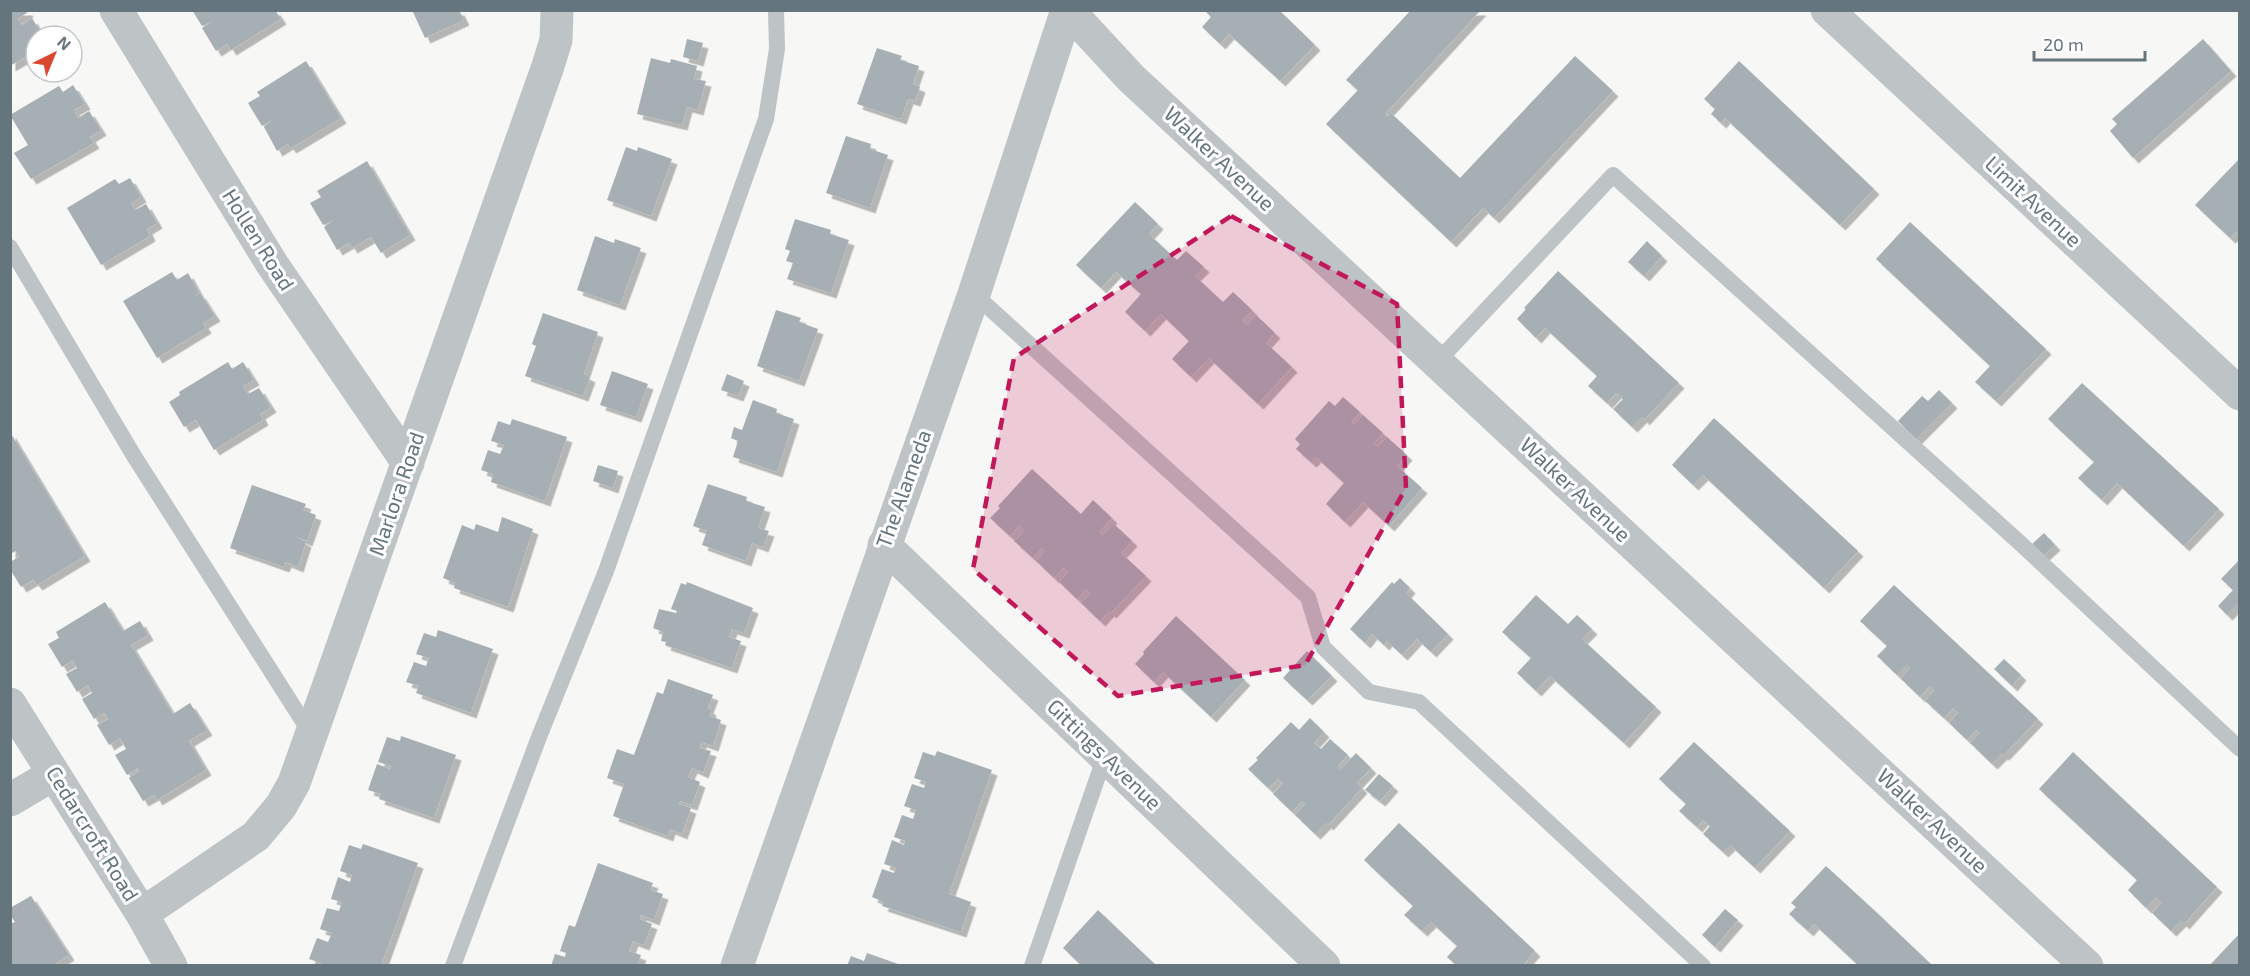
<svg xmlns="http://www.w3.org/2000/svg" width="2250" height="976" font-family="'Exo 2',sans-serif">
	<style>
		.building { fill: #a6afb4; filter: url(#shadow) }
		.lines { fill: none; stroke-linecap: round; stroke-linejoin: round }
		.service { stroke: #bec3c6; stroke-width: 16 }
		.minor { stroke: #bec3c6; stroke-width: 33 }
		.tertiary { stroke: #bec3c6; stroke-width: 33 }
		.marked { fill: #c2185b; fill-opacity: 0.2; stroke: #c2185b; stroke-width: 4.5; stroke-dasharray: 12 8; stroke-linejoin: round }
		.labels { text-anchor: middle; stroke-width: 6; stroke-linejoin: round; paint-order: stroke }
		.street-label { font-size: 21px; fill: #64757e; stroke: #fff }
	</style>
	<defs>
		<filter id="shadow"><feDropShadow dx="5.5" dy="5.5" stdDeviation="0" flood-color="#0004"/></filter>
	</defs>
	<rect width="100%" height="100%" fill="#f7f7f5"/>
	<path class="building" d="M10,10h17l1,2 -10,7 4,6 10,-7 11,18h-7v7l-3,1 3,7 -26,15z
		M192,10h83l6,9 -50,31 -4,-6 -11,7 -14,-23 11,-7 -11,5z
		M412,10h47l5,10 -39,18z
		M1204,10h75l36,35 -35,36 -51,-47 -9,10 -18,-17 9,-10z
		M1411,10h70l-96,104 3,2 3,-3 69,65 115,-122 38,35 -119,127 -11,-10 -32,34 -125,-118 32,-34 -12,-10z
		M687,39l16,4 -5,18 -15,-4z
		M2203,39l28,32 -98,87 -23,-27 7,-7 -5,-5z
		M877,48l25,8 -2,4 19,6 -6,18 7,3 -5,14 -7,-2 -7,20 -44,-15z
		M651,58l19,5 1,-4 26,7 -3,13 12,2 -8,29 -11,-3 -5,18 -45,-11z
		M306,61l35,57 -50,30 -3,-4 -11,7 -13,-24 10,-8 -12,7 -14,-23 12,-7 -3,-4z
		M1739,61l135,128 -34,36 -115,-107 -4,5 -10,-9 4,-5 -11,-10z
		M73,85l12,19 -11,6 4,8 11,-7 12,19 -11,7 4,6 -63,36 -17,-26 14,-8 -18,-30 49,-29 4,6z
		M846,136l25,8 -1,5 18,6 -18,53 -44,-15z
		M626,147l11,4 1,-4 34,12 -21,57 -44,-16z
		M2240,158v71l-10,9 -35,-33z
		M367,161l43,74 -29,18 -10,-16 -19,11 -3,-5 -12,7 -13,-23 10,-7 -11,5 -13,-22 11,-6 -4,-6z
		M130,178l11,19 -10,6 4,7 11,-6 11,19 -10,6 3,7 -49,29 -34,-57 48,-29 4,5z
		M1135,202l23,22 -9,10 28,26 9,-9 18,16 -9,9 28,26 10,-10 19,18 -10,11 5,4 9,-10 19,18 -9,10 26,24 -34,37 -49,-46 -18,19 -19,-18 17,-18 -28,-27 -16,17 -20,-19 16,-18 -25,-22 -15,16 -25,-23z
		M795,219l36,11 -1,4 19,6 -18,53 -44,-14 6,-16 -7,-2 4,-10 -5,-2z
		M1910,222l136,127 -50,52 -21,-19 15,-16 -114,-107z
		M595,236l19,7 1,-4 26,9 -21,57 -43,-15z
		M1647,241l15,15 -18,20 -16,-14z
		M1558,271l121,112 -35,37 -2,-3 -10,10 -19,-18 10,-10 -3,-3 -4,-3 -9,10 -19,-17 9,-10 -52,-48 -9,10 -19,-19 9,-10 -2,-1z
		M172,272l5,8 11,-7 11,20 -10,7 11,-7 15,23 -12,7 3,5 -49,30 -34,-57z
		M776,310l25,8 -2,4 19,7 -19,52 -42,-15z
		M543,313l55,19 -14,42 6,3 -7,19 -58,-20 11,-30 -4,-2z
		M228,362l4,7 11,-7 11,18 -11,6 5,8 11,-6 12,19 -11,7 3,6 -49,30 -18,-30 -12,7 -15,-25 11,-7 -1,-3z
		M612,371l36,13 -12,33 -36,-12z
		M727,374l17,7 -6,15 -17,-6z
		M2082,383l137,126 -35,37 -67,-63 -15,17 -24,-22 16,-16 -46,-43z
		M1939,390l13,13 -36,36 -18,-18 24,-25 6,5z
		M1343,397l17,15 -9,10 3,2 9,-9 20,18 -9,10 4,4 9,-10 20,18 -10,11 25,22 -33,38 -26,-24 -18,20 -19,-18 18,-21 -28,-26 -5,5 -15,-13 4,-5 -5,-5 34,-38 6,5z
		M753,400l24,9 -1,4 18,6 -17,53 -44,-15 5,-16 -7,-3 3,-11 8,3z
		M1714,418l144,133 -34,37 -121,-113 -10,10 -21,-20z
		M512,419l55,18 -22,64 -54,-19 2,-8 -12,-4 7,-20 12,4 4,-9 -13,-4 7,-20 12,4z
		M10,432l75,124 -48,29 -4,-5 -12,7 -11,-18v-7l9,-5 -3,-6 -6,3z
		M598,465l20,6 -5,17 -20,-7z
		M1032,469l49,45 12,-14 19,18 -13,14 4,3 11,-11 18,17 -11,12 25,23 -35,37 -2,-2 -9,10 -19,-18 9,-10 -4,-4 -9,10 -18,-17 9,-10 -3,-3 -2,-1 -9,10 -18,-17 9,-10 -3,-3 -9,10 -19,-17 10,-10 -5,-5 -9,10 -20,-18 10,-10 -2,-2z
		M708,484l39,13 -1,4 19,6 -7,21 11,3 -6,16 -11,-4 -6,18 -44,-16 5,-14 -14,-5z
		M252,485l54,19 -3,6 13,5 -9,26 -12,-5 11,6 -8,25 -12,-5 -2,5 -54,-19z
		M502,517l31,12 -25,78 -54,-19 1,-5 -12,-5 19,-53 12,5 2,-6 22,8z
		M2044,533l11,12 -13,12 -12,-11z
		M2240,559v43l-13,13 -9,-9 15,-16 -12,-11z
		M1400,578l10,10 -4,5 42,41 -17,18 -14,-13 -15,16 -15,-14 -3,4 -12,-11 -7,9 -15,-14 42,-47 2,2z
		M687,582l66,26 -9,25 -12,-4 -3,8 12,4 -9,27 -67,-23 1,-3 -5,-1 2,-9 -10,-4 6,-19 17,4 1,-2 -6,-2 10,-26 5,2z
		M1894,585l144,134 -34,36 -2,-1 -10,10 -22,-21 10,-10 -4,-3 -9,10 -18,-17 9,-10 -5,-5 -9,10 -19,-17 9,-11 -4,-4 -10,11 -19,-18 9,-11 -3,-3 -10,10 -20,-19 10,-10 -27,-25z
		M1536,595l32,29 9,-9 15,14 -10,10 74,68 -32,36 -74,-67 -14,15 -19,-18 14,-15 -29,-26z
		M105,602l18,29 17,-10 8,14 -17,10 42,69 17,-11 17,27 -18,11 17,29 -49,30 -3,-5 -11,6 -14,-23 10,-7 -1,-3 -11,7 -12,-20 11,-6 -6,-11 -11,7 -12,-20 11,-6 -1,-2 -3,-4 -10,6 -12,-20 10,-6 -3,-5 -1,-3 -11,7 -11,-18 11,-6 -4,-8 -11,7 -14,-23 11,-6 -3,-6z
		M1176,616l69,64 -34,37 -48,-45 -9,10 -19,-18 9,-10 -1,-2z
		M438,630l55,19 -22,64 -55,-20 3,-7 -13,-4 8,-20 12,4 3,-8 -13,-4 8,-21 12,4z
		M1307,651l25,25 -25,24 -24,-22z
		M2004,659l17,16 -9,11 -18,-17z
		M668,679l45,16 -5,13 3,2 -1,6 11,4 -8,26 -12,-4 -1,6 11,3 -8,22 -11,-5 -4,9 12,5 -8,23 -12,-4 -1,3 12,4 -9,26 -12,-5 -2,7 -55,-20 11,-32 -17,-6 10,-29 17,6 23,-63 6,2z
		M1310,718l14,14 -10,11 7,6 9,-10 18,16 -10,11 3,3 15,-16 15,15 -14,15 5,5 -34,37 -2,-2 -11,11 -20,-19 10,-11 -3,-3 -10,11 -19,-18 10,-11 -5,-4 -10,9 -20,-19 10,-9 -2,-2 35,-36 8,8z
		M401,736l55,19 -22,63 -55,-19 2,-5 -13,-4 9,-26 13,5 1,-3 -13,-4 9,-25 13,4z
		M1694,742l96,89 -35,37 -25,-23 -7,7 -20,-18 7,-8 -7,-6 -6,7 -18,-16 7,-7 -27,-25z
		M937,751l55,19 -43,124 22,8 -10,30 -79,-26 2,-4 -12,-5 10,-28 12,4 2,-5 -12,-4 8,-24 12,5 1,-4 -11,-4 8,-22 11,4 3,-9 -12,-4 8,-22 12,4 2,-6 -12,-4 9,-26 12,4z
		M2073,752l144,135 -33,37 -3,-3 -10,10 -19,-18 9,-10 -5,-5 -10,10 -18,-18 9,-10 -98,-91z
		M1379,774l14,12 -13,15 -15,-11z
		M1399,823l136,128 -13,15h-44l-2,-2 -19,2 -10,-9 10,-11 -26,-24 -9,9 -18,-16 9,-9 -49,-46z
		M363,844l55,19 -22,62 -15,41h-61l1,-3 -12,-4 8,-21 11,4 4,-9 -12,-4 7,-21 12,3 3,-9 -11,-3 7,-22 12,5 2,-7 -12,-4 9,-26 12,4z
		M598,863l55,20 -3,7 13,4 -9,26 -13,-5 -1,4 12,5 -8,21 -11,-4 -4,10 12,4 -4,11h-86l4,-12 10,3 1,-4 -6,-2 9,-26 6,2z
		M1826,866l48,44 59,56h-74l-45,-42 -6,7 -19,-17 7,-7 -5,-4z
		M31,896l38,59 -17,11h-42v-42l5,-2 -5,-7v-7z
		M1725,909l13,11 -23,27 -13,-12z
		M1098,910l43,41 16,15h-75l-19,-18z
		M2240,933v33h-31z
		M867,953l34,12v1h-54l4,-10 13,5z"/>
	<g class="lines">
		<path class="service" d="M10,247l124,209 177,278
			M974,294l334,303 15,50 46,45 50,10 284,264
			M1437,362l176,-187 407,368 220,206
			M453,966l86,-229 67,-166 160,-452 11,-70 -1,-39
			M1032,966l73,-210"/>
		<path class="minor" d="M116,10l156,254 136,199
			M1068,10l63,68 956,888
			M1827,10l413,384
			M884,545l440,421
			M10,704l132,210 29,52
			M10,800l44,-26
			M142,914l114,-78 25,-30 13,-23 254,-717 8,-26 1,-30"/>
		<path class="tertiary" d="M737,966l237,-672 93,-284"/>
	</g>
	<path class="marked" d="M1231,216l166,88 9,184 -101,177 -187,31 -145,-127 41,-211z"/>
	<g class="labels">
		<g class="street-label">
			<text transform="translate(1219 159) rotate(43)" y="7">Walker Avenue</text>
			<text transform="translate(2033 202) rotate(43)" y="7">Limit Avenue</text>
			<text transform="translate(258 240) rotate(58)" y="7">Hollen Road</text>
			<text transform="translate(904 489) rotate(-70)" y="7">The Alameda</text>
			<text transform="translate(1575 490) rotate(43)" y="7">Walker Avenue</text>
			<text transform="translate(397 494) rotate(-71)" y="7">Marlora Road</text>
			<text transform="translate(1104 755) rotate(44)" y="7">Gittings Avenue</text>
			<text transform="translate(1932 821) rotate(43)" y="7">Walker Avenue</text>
			<text transform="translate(92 834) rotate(58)" y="7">Cedarcroft Road</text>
		</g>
	</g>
	<rect width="2250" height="976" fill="none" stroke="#64757e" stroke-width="24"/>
	<g transform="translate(54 54) rotate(43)"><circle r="28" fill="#ffffff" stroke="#c1c8cb" stroke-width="1.5"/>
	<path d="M0-4.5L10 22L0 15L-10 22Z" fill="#db4831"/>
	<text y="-9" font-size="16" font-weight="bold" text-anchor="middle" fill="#64757e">N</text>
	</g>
	<path d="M2034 51v9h111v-9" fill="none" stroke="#64757e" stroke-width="3"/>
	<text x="2043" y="51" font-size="18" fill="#64757e" stroke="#ffffff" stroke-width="4.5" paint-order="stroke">20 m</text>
</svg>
